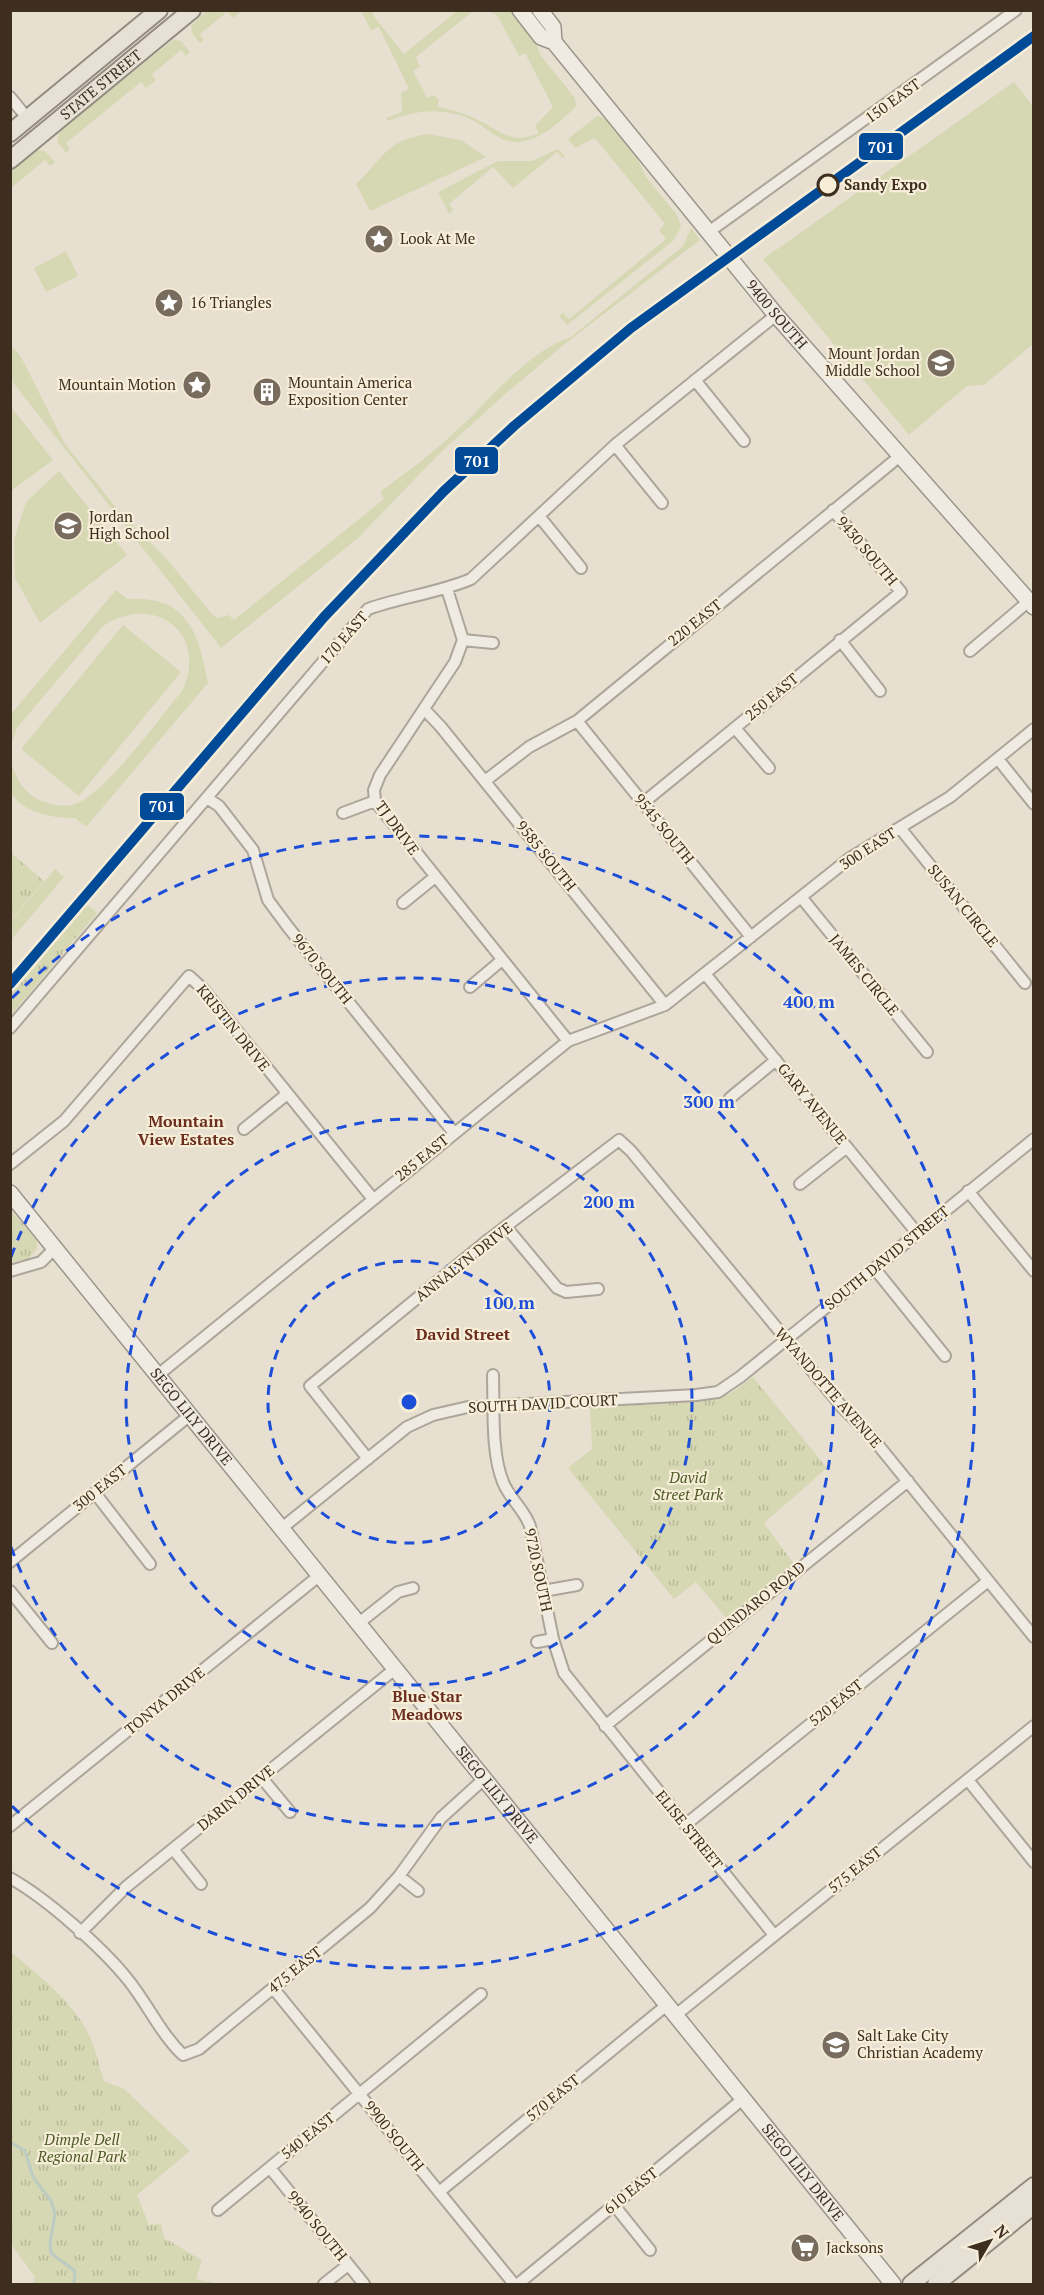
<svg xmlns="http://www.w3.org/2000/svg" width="1044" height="2295" font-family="'PT Serif',serif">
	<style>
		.grass { fill: #d6d7b3 }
		.park { fill: url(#park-tufts) }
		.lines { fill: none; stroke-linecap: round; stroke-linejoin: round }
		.stream { stroke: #bcccc2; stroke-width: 3 }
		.street-casing { stroke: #ada599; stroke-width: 14 }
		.secondary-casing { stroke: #9c958a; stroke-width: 18 }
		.primary-casing { stroke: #928b80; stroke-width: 20 }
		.street { stroke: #efebe3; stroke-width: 10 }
		.secondary { stroke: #efebe3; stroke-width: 15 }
		.primary { stroke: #e6e1d4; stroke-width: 16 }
		.rail-1-casing { stroke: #f7eed8; stroke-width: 15 }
		.rail-1 { stroke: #004a97; stroke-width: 10 }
		.ring { fill: none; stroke: #1d4ed8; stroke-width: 3; stroke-dasharray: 10 8 }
		.stop-dot { fill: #f7eed8; stroke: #3d2e20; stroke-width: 3 }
		.labels { text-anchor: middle; stroke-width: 4.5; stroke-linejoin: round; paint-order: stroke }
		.street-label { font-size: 15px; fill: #3d2e20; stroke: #f7eed8 }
		.stop-label { font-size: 15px; font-weight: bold; fill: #3d2e20; stroke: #f7eed8; text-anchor: start }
		.poi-label { font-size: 15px; fill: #3d2e20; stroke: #f7eed8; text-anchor: start }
		.park-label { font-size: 15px; font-style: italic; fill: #4d5a26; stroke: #f7eed8 }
		.neighbourhood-label { font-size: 16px; font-weight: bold; fill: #6b2e1e; stroke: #f7eed8 }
		.centre { fill: #1d4ed8; stroke: #f7eed8; stroke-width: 3 }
		.ring-label { font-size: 18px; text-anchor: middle; font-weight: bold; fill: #1d4ed8; stroke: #f7eed8; stroke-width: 4.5; stroke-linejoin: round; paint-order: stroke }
		.line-badge { stroke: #f7eed8; stroke-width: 2 }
		.badge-label { font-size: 16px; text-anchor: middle; font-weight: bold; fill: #fff }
	</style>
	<defs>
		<pattern id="park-tufts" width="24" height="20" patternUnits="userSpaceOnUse" patternTransform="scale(1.5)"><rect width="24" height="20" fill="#d6d7b3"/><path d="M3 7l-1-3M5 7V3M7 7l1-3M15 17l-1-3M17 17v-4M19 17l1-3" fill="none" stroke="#b9b99a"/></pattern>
	</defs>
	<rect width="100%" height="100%" fill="#e7e0d1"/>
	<path class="grass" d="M206,11v-1l36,1 -9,7 -6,-6 -27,22 4,6 -4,3 -7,-8 -2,-9z
		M361,11h15l-4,3 32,40 53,-43h16l-57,46 4,10 -7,4 14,27 7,-3 5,5 -1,7c10,2 21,5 32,9 25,10 39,31 69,17l-4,-7 18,-19 -28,-54 -6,3 -22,-41 -9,-4h23l24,30 6,15 34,42 1,8c-18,19 -48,46 -76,32 -12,-6 -22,-17 -35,-21 -26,-10 -52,-6 -77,4l-2,-3 16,-6 -1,-19 8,-4 -30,-62 -8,3z
		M173,40l8,1 9,11 -4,4 -5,-6 -29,24 4,6 -10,8 -5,-6 -75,61 4,6 -4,4 -9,-11 3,-12z
		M1014,82l19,24v238l-49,41 -17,1 -58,49 -146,-176z
		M597,116l7,2 33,40 9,19 31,38 4,11 -8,15 -106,84 -8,-9 4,-3 6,6 97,-80 -7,-9 6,-6 -70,-86 -20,10 -7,-9z
		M427,134l34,6 25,17 -116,54 -14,-27c29,-27 27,-42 71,-50z
		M558,149l7,7 -3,2 -5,-6 -44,36 -20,-21 -44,37 4,6 -4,4 -11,-22 60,-31h34z
		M37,150l8,1 10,11 -5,4 -5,-6 -34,28v-18z
		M691,228l9,12 -134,103 -62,52 -64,58 -83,86 -136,109 -210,-268v-34l9,9 45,89 53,66 48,48 45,55 6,5 12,-3 5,5 150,-121 -4,-7c25,-19 52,-38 75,-60 35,-31 71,-80 116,-95l112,-91z
		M66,251l12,25 -32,16 -12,-24z
		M11,407l42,53 -42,31z
		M59,471l68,84 -87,68 -25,-45 -1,-38 12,-38z
		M116,590l11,9c60,-4 72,33 81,84l-122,144 -11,-9c-18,1 -56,-6 -64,-26 -3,-8 -1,-21 0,-29 6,18 15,33 34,39 8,3 19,5 27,3 31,-7 88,-88 110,-114 27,-57 -27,-99 -79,-65l-86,102 -6,17v-31z
		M123,625l58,47 -102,124 -58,-47z
		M55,869l9,8 -53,63v-19z"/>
	<path class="park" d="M11,853l33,28 -33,39z
		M87,904l10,9 -86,102v-21z
		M11,1210l26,31v8l-9,10 -17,3z
		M753,1377l74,91 -63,55 30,41 -67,55 -31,-37 -22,17 -106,-131 24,-19 -2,-41 124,-8 19,-8z
		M11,1952c27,23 64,51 79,85 6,13 9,30 14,44l20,8 66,62 -53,44 12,30 12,-1 3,14 38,22 -6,19 23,5h-186l2,-7 -24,-33z"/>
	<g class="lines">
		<path class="stream" d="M10,2142l15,9 8,26 18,24 4,13 -5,29 1,10 24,18 -1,13"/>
		<g class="street-casing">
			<path id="street" d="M10,97l18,22
				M710,231l306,-221
				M695,380l49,61
				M615,445l47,58
				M539,516l42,52
				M447,589l16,51 -8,22 -75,113 -6,15 1,11 193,240
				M463,640l30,3
				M840,640l40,51
				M970,651l59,-50
				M425,710l16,17 224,278
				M577,721l174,216
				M735,728l34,40
				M998,759l36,45
				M485,781l44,-34 48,-26 323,-265
				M207,798l12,8 34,44 15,50 20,27 166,206
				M643,803l258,-211 -68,-82
				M343,813l32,-12
				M900,828l125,155
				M801,897l126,155
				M403,903l32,-26
				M706,975l211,258
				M470,987l32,-27
				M10,1028l358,-419c34,-12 70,-16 103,-30l144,-134 161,-130
				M730,1098l46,-38
				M244,1129l43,-35
				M10,1164l54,-43 125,-145 14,13 170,210
				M800,1184l47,-37
				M968,1191l66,80
				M507,1228l50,60 9,4 32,-3
				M875,1269l70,87
				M10,1271l31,-9 14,-14
				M158,1375l410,-334 97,-36 185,-147 100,-61 84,-68
				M493,1375c1,32 -2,78 10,107 6,16 21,27 27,44l23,113 11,34 210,262
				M368,1459l-58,-73 178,-146 131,-100 12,11 211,256 28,28 164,202
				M95,1493l55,71
				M282,1528l125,-101 26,-12 35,-8 228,-12 22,-3 22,-15 294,-238
				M10,1562l180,-147
				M10,1591l42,52
				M543,1591l34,-6
				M359,1623l39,-31 15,-4
				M537,1642l16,-3
				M605,1726l303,-245
				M261,1777l29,35
				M968,1780l66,82
				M685,1825l303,-244
				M10,1826l310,-251
				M173,1849l28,35
				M399,1876l19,15
				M10,1878c36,20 93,70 119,103 19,24 32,53 54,74l16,-6 171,-141 29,-32 42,-58 44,-40
				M80,1933l46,-46 270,-219
				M273,1988l241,296
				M677,2014l357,-288
				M270,2168l94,116
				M439,2192l229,-188
				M614,2205l36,45
				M218,2210l263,-216
				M324,2284l24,-19
				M518,2284l226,-186"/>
		</g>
		<g class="secondary-casing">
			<g id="secondary">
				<path id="s1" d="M520,10l21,27 13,5 222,273 258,292"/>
				<path d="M540,10l13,17 1,15"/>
				<path id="s2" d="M10,1193l883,1091"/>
			</g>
		</g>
		<g class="primary-casing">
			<g id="primary">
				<path d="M10,133l149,-123"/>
				<path id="s3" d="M10,160l182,-150"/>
				<path d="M911,2284l123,-98"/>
				<path d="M936,2284l98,-79"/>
			</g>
		</g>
		<use href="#street" class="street"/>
		<use href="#secondary" class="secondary"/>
		<use href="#primary" class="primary"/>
		<g class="rail-1-casing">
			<path id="rail-1" d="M10,984l314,-367 120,-126 70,-65 117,-98 403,-292"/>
		</g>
		<use href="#rail-1" class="rail-1"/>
	</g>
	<g class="ring">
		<circle cx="409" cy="1402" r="141"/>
		<circle cx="409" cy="1402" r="283"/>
		<path d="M11 1257A424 424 0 1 1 11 1547"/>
		<path d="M12 998A566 566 0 1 1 12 1806"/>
	</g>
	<defs>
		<g id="sight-disc" transform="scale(1.5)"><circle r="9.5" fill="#786c5e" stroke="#f7eed8"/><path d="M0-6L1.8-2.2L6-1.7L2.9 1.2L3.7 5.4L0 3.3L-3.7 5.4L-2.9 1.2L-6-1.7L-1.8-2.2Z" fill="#fff"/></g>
		<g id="school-disc" transform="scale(1.5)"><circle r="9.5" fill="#786c5e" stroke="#f7eed8"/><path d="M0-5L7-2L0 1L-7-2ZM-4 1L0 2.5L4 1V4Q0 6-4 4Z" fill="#fff"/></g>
		<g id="building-disc" transform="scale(1.5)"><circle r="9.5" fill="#786c5e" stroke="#f7eed8"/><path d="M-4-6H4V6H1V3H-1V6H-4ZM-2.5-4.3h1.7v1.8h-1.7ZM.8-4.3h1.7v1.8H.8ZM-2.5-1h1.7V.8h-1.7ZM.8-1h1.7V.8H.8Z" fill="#fff"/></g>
		<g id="supermarket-disc" transform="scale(1.5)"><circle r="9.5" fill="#786c5e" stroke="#f7eed8"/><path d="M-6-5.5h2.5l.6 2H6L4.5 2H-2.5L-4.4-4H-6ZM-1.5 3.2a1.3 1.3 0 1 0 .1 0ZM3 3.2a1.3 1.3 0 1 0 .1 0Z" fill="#fff"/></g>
	</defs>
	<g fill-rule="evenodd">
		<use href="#sight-disc" x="379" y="239"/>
		<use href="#sight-disc" x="169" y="303"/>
		<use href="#school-disc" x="941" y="363"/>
		<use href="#sight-disc" x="197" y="385"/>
		<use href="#building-disc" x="267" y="392"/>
		<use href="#school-disc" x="68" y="526"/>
		<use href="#school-disc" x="836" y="2045"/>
		<use href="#supermarket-disc" x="805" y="2248"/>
	</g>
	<circle class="stop-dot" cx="828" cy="185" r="10"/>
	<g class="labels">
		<g class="street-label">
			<text dy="5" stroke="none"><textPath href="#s3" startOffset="118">STATE STREET</textPath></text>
			<text transform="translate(893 101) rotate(-36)" y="5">150 EAST</text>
			<text dy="5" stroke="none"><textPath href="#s1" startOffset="400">9400 SOUTH</textPath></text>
			<text transform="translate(867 551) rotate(50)" y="5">9430 SOUTH</text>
			<text transform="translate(695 623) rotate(-39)" y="5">220 EAST</text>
			<text transform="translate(344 638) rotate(-49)" y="5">170 EAST</text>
			<text transform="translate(772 697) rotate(-40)" y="5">250 EAST</text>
			<text transform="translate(397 828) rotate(54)" y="5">TJ DRIVE</text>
			<text transform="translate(664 829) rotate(51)" y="5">9545 SOUTH</text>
			<text transform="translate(868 849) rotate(-33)" y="5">300 EAST</text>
			<text transform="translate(546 856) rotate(51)" y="5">9585 SOUTH</text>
			<text transform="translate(963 906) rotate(51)" y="5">SUSAN CIRCLE</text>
			<text transform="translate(322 969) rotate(51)" y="5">9670 SOUTH</text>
			<text transform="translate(864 975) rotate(51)" y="5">JAMES CIRCLE</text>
			<text transform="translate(233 1028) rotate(51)" y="5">KRISTIN DRIVE</text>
			<text transform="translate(812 1104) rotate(51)" y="5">GARY AVENUE</text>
			<text transform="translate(422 1158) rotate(-39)" y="5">285 EAST</text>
			<text transform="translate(887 1258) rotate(-39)" y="5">SOUTH DAVID STREET</text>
			<text transform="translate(464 1262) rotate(-38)" y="5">ANNALYN DRIVE</text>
			<text transform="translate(828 1388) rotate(49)" y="5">WYANDOTTE AVENUE</text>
			<text transform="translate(543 1404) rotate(-3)" y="5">SOUTH DAVID COURT</text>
			<text dy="5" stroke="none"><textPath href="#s2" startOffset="288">SEGO LILY DRIVE</textPath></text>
			<text transform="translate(100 1488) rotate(-39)" y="5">300 EAST</text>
			<text transform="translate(538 1570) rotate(78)" y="5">9720 SOUTH</text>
			<text transform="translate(756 1603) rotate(-39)" y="5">QUINDARO ROAD</text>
			<text transform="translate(165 1701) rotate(-39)" y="5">TONYA DRIVE</text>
			<text transform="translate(836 1703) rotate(-39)" y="5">520 EAST</text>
			<text dy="5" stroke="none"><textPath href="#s2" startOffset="774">SEGO LILY DRIVE</textPath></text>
			<text transform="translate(236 1798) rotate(-39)" y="5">DARIN DRIVE</text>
			<text transform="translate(689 1830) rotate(51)" y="5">ELISE STREET</text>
			<text transform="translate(855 1870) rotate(-39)" y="5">575 EAST</text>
			<text transform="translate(295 1970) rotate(-39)" y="5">475 EAST</text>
			<text transform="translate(553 2098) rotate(-39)" y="5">570 EAST</text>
			<text transform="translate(308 2136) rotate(-39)" y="5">540 EAST</text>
			<text transform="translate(394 2136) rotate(51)" y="5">9900 SOUTH</text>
			<text dy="5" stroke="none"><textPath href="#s2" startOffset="1260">SEGO LILY DRIVE</textPath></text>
			<text transform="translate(631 2191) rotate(-39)" y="5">610 EAST</text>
			<text transform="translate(317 2226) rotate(51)" y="5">9940 SOUTH</text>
		</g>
		<g class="stop-label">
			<text x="844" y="190">Sandy Expo</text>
		</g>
		<g class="poi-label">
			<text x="400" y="244">Look At Me</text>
			<text x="190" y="308">16 Triangles</text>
			<text x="920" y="359" text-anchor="end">Mount Jordan<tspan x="920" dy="17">Middle School</tspan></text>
			<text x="288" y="388">Mountain America<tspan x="288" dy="17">Exposition Center</tspan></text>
			<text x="176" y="390" text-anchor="end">Mountain Motion</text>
			<text x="89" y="522">Jordan<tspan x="89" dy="17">High School</tspan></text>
			<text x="857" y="2041">Salt Lake City<tspan x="857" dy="17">Christian Academy</tspan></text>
			<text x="826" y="2253">Jacksons</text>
		</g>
		<g class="park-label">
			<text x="688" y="1483">David<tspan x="688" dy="17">Street Park</tspan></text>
			<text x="82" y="2145">Dimple Dell<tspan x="82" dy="17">Regional Park</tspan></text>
		</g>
		<g class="neighbourhood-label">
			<text x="186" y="1127">Mountain<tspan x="186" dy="18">View Estates</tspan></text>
			<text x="463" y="1340">David Street</text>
			<text x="427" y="1702">Blue Star<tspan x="427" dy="18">Meadows</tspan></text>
		</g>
	</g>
	<circle cx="409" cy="1402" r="9" class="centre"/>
	<g class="ring-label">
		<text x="809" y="1008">400 m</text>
		<text x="709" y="1108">300 m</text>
		<text x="609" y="1208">200 m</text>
		<text x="509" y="1309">100 m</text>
	</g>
	<g class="line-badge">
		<rect x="858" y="132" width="46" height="29" rx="6" fill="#004a97"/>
		<rect x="454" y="446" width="45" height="29" rx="6" fill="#004a97"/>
		<rect x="139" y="792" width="46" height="29" rx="6" fill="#004a97"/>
	</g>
	<g class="badge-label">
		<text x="881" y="153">701</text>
		<text x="477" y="467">701</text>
		<text x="162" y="812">701</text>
	</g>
	<rect width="1044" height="2295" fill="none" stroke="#3d2e20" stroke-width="24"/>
	<g transform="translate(990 2241) rotate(51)" stroke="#f7eed8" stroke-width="4.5" paint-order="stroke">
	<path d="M0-4.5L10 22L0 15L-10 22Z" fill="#3d2e20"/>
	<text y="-9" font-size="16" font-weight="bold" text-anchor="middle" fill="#3d2e20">N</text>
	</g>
</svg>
